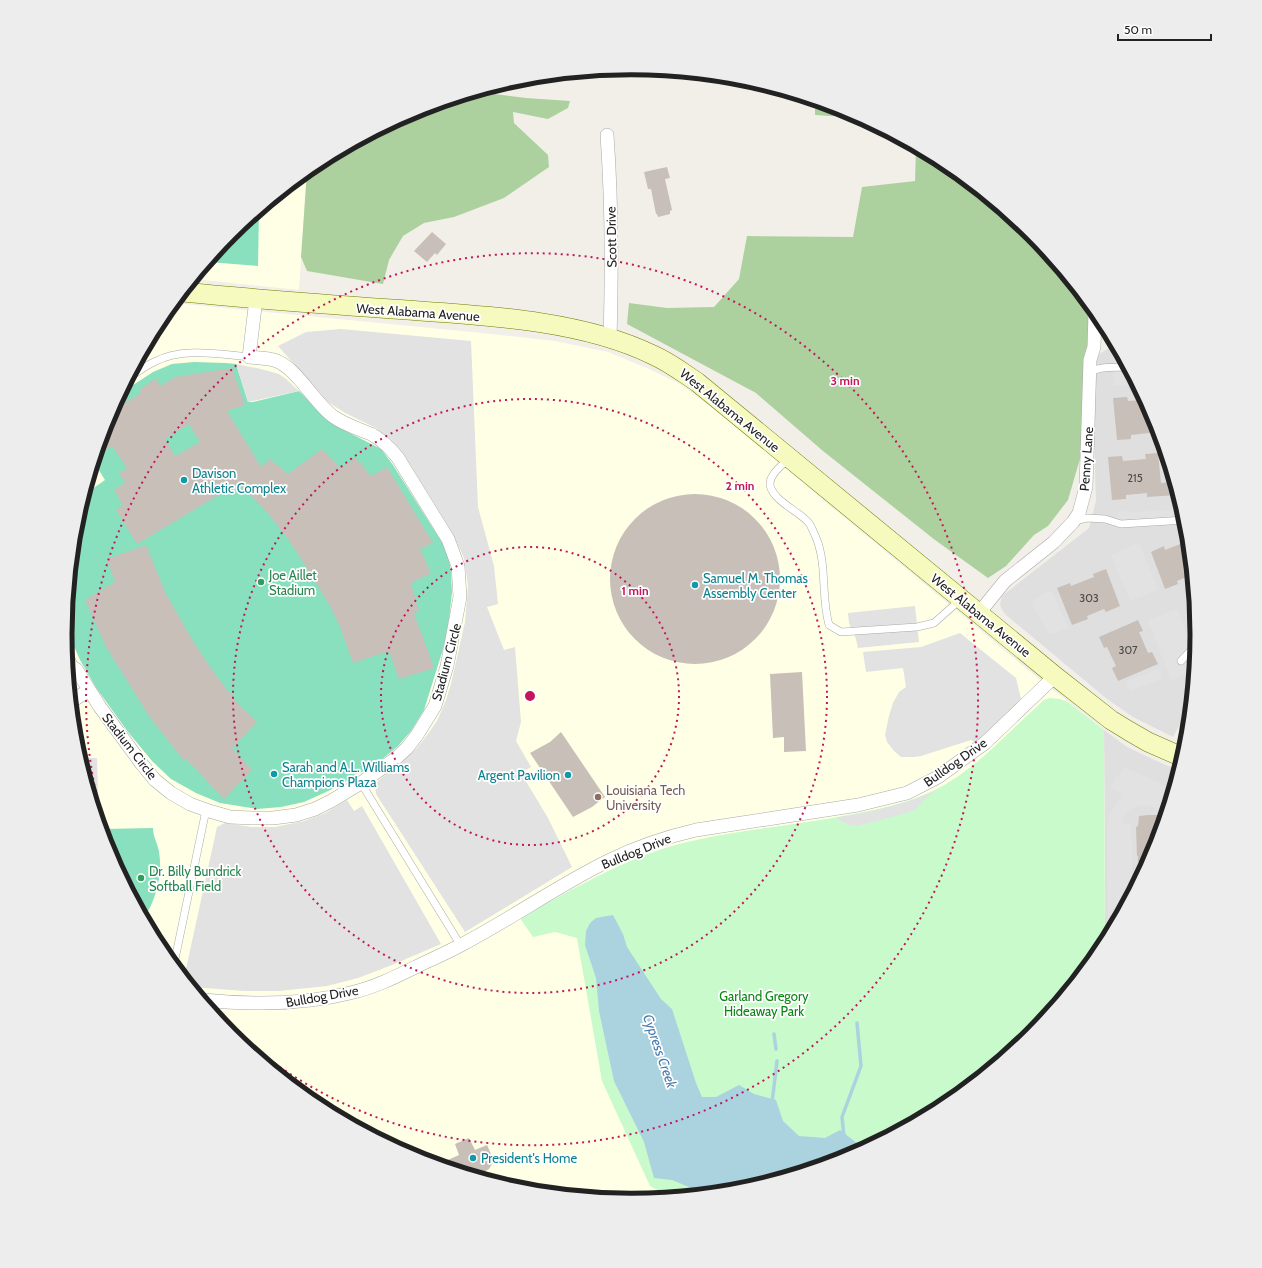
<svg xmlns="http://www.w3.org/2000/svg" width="1262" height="1268" font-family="Cabin,sans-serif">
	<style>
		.residential { fill: #e0dfdf }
		.education { fill: #ffffe5 }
		.forest { fill: #add19e }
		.park { fill: #c8facc }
		.pitch { fill: #88e0be }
		.parking { fill: #e2e2e2 }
		.water { fill: #aad3df }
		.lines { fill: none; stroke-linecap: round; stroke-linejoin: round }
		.stream { stroke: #aad3df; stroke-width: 3.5 }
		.building { fill: #c7bfb8; fill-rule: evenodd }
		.service-casing { stroke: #a9a9a9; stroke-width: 8 }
		.minor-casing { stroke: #a9a9a9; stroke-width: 14 }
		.secondary-casing { stroke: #707d05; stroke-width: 20 }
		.service { stroke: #fff; stroke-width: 7 }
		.minor { stroke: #fff; stroke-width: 13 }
		.secondary { stroke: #f7fabf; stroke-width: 19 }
		.rail-casing { stroke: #707070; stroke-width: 4.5 }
		.rail { stroke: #fff; stroke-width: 3; stroke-dasharray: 9; stroke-linecap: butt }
		.ring { fill: none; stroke: #c2185b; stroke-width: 2; stroke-dasharray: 2 4 }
		.culture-dot { fill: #0f9aa8; stroke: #fff; stroke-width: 1.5 }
		.leisure-dot { fill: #2e9e5b; stroke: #fff; stroke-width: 1.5 }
		.education-dot { fill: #8d6e63; stroke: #fff; stroke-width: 1.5 }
		.labels { text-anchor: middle; stroke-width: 3.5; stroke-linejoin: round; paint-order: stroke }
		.number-label { font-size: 11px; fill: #4b4948 }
		.street-label { font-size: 13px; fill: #222; stroke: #fff }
		.culture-label { font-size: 13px; fill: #0d838f; stroke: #fff; text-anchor: start }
		.leisure-label { font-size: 13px; fill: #27864d; stroke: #fff; text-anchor: start }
		.education-label { font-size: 13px; fill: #785e54; stroke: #fff; text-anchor: start }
		.park-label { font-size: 13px; fill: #0c8416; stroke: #fff }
		.water-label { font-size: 14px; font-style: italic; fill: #4a7aab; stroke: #fff }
		.rim { fill: none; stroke: #222; stroke-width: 5 }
		.centre { fill: #c2185b; stroke: #fff; stroke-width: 2 }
		.ring-label { font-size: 12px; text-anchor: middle; font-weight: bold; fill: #c2185b; stroke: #fff; stroke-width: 3.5; stroke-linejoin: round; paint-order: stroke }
	</style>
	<rect width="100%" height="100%" fill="#f2efe9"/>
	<path class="residential" d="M1112,346h4l38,72 32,106 11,110 -8,82 -7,5 -9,16 -40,-20 -26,-18 -101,-84 -4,-5 -2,-6 2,-8 87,-68 7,-27 -4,-118 6,-28z
		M1104,730l23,17 34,16 17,7 -24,81 -49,91z"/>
	<path class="education" d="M307,171l-8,119 -105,-11 37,-45z
		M174,303l308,30 73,8 53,11 39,16 33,16 38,28 310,258 76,60 1,212 -4,7 -70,85 -86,71 -98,52 -106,32 -110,11 -111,-11 -106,-32 -98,-53 -85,-70 -71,-86 -52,-98 -32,-106 -11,-110 11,-111 32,-106 53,-98z"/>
	<path class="forest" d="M479,92l47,6 44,3 -2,7 -20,11 -35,-7 1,11 34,32 1,12 -45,31 -50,19 -30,6 -21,13 -14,24 -6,24 -76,-13 -6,-14 6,-86 10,-8 98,-52z
		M815,103c16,0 32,8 46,15l-46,-3z
		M916,148l30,16 85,70 70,85 -17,126 -16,55 -20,26 -14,9 -28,31 -18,12 -53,-38 -112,-89 -67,-58 -129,-69 2,-21 38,5 47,-1 25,-28 8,-43 106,1 9,-50 53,-6z"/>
	<path class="park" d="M1050,698l10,1 8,3 36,28 1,212 -4,7 -70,85 -86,71 -98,52 -106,32 -73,7 -18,-10 -48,-105 -25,-143 -22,-6 -22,5 -13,-19c57,-31 113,-65 176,-78 50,-11 102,-15 152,-25 29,-5 60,-12 87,-25 42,-21 74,-59 109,-90z"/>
	<path class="pitch" d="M259,210l-1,56 -50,-4 23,-28z
		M194,362l32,1 10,1 12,38h5l46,-11 35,34 47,24 12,16 55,87 3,20 1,21 -3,26 -5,27 -20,64 -13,21 -13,15 -18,15 -43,26 -33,15 -23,5 -24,2 -37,-6 -24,-10 -25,-14 -19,-18 -24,-29 -31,-43 -17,-29 -14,-32 10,-105 9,-29 20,-14 -11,-18 14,-45 13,-24 32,-21 19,-8z
		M153,828c0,9 5,16 6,24 4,22 -3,48 -15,66l-36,-68 -6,-21z"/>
	<path class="parking" d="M341,329l130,12 7,166 16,59 4,38 -11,3 17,43 11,-3 6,75 -5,19 15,26 -10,6 27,45 24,49 -107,65 -89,-138 -1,-8 3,-5 38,-32 12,-15 10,-15 8,-19 5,-16 14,-62 3,-36 -4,-28 -13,-28 -47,-76 -13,-15 -15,-11 -31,-15 -17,-11 -50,-56 28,-14z
		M1113,351h5l18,34h-22z
		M236,364l25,5 18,5 7,5 13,12 -51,11z
		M1182,509l2,7 -55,4 -13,-2 2,-7 20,1z
		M1139,543l19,47 -28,11 -19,-46z
		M1051,590l17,38 -16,6 -4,-2 -17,-30z
		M915,606l4,36 -61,6 -2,-9 -7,-16 -1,-10z
		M1177,609l18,46 -2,17 -22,8 -23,-60z
		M960,633l56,45 5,21 -46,44 -4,-3 -50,16 -7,1h-13l-7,-6 -7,-9 -2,-7 4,-19 4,-13 6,-11 7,-5 -3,-19 -37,4 -3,-20 58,-5z
		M1158,669l4,10 -32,12 -4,-10z
		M80,758h17l1,35h-7z
		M1124,767l49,22 -7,23 -17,-6 -8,-1 -11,4 -7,9 -1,5 9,1 2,67 -25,45 -1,-114 2,-7 12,-17v-3l-1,-3 -10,-5 7,-11 2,1z
		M935,791l-10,8 -9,10 -6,3 -52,14 -9,-1 -14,-7 39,-7 38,-11z
		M347,800l7,11 8,-5 79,138 -49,21 -34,13 -31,8 -48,5h-35l-52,-4 -8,-9 33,-151 8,-4 26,4h24l29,-6 21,-8z"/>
	<path class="water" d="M613,915l10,19 4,13 34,52 11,10 24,74 6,14h14l23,-12 15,9 22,6 7,21 16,15 26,2 15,-8 22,17h4l-19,10 -106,32 -38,4 -31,-13 -18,-2 -10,-36 -30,-61 -15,-70 -3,-33 -11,-33 1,-14 4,-8 6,-5z"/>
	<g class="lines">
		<path class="stream" d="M774,1034l2,15
			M772,1103l5,-42
			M941,1107v-4
			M844,1137l-2,-20 19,-51 -4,-43"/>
	</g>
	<path class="building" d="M667,167l3,11 -5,1 7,31 -2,1v3l-12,3 -1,-3h-1l-5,-25h-3l-4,-17z
		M432,232l14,12 -9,11 -2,-2 -8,9 -13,-11z
		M232,368l13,37 -18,6 34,56 9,-8 18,15 34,-25 19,20 14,-12 16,19 16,-9 46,76 -13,6 11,24 -20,10 8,28 -5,2 20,55 -35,11 -10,-28 -36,12 -13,-36 -10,-21 -27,-44 -15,-23 -17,-22 -32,-34 -102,61 -21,-34 7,-5 -9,-15 11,-7 -6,-10 8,-5 -15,-22 -15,9 11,-38 4,-6 29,-18 -2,-3 17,-12 4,8 15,-9zM189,424l11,18 -25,14 -10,-17z
		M1127,397l1,4 16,-1 10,18 4,14 -27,3v4l-14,1 -4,-42z
		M1158,453l3,30 12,-1 4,13 -30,2v-4l-21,2v4l-14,1 -4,-43 14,-1 1,5 23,-2 -1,-5z
		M610 579a85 85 0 1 1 170 0a85 85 0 1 1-170 0Z
		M1188,541l3,34 -14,6 1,3 -13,5 -14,-37 13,-6 1,4z
		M146,545l20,49 27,47 15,23 16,22 17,21 16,15 -25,26 20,22 -28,29 -38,-40 -2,2 -35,-45 -44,-71 -20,-45 30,-18 -8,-23z
		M1106,569l14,37 -14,6 -2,-3 -17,7 1,3 -16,6 -15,-37 13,-5 1,3 23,-9 -1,-3z
		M1138,620l5,11 -4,1 9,21 4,-1 6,12 -40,17 -6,-13 4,-2 -9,-19 -3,1 -5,-11z
		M802,672l4,79 -22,1v-15l-11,1 -3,-64z
		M561,732l44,65 -13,10 -19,10 -43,-64 20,-11z
		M1148,815h10v6h5l-9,30 -14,26v-15h-2v-6h-1l-1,-29 2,-1 1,-10z
		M469,1138l6,12 12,-5 7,16 -5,8 -12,7 -38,-12 20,-9 -4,-11z"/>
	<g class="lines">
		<g class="service-casing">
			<path id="service" d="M1090,374c5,-9 27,-6 37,-7
				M130,377c8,-5 15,-11 24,-15 28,-15 64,-8 95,-5
				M789,458c-6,7 -20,16 -19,27 3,16 29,26 39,38 3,5 6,12 8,17 10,27 4,57 12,85l12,7 76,-5 17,-4 27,-24
				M1075,521l12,-3 18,1 16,5 64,-4
				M67,650l9,19
				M1181,661l15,-16
				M361,783l100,163
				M174,964l32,-154"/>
		</g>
		<g class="minor-casing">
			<path id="minor" d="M607,135c5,68 5,135 3,204
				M979,613l26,-32 49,-39 19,-20 6,-9 7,-26 4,-127 4,-13 1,-35
				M76,669l24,38 41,56 14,17 16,13 19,11 19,7 21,6 22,1h21l23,-3 19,-6 16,-8 30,-18 34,-24 12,-11 10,-13 18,-29 12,-40 13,-69 -2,-31 -10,-27 -50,-81c-7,-9 -15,-17 -25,-23 -13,-6 -28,-10 -39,-18 -21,-15 -37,-50 -60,-57 -8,-2 -17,-2 -25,-3l7,-58
				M72,701l17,-11
				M203,1000c49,5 99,5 147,-7 27,-6 51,-19 76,-31 11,-5 24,-11 35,-17 50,-26 96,-59 147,-84 28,-14 58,-24 88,-31l162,-25 49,-12 31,-16 47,-34 70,-67"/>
		</g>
		<g class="secondary-casing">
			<path id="secondary" d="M183,292c70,7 139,12 209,17 82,6 186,9 261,46 16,7 29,17 44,27l358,294 56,44 18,11 19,11 34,15"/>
		</g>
		<use href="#service" class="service"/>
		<use href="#minor" class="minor"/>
		<use href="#secondary" class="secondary"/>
		<g class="rail-casing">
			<path id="rail" d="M622,69l32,1"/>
		</g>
		<use href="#rail" class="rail"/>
	</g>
	<g class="ring">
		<circle cx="530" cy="696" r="149"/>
		<circle cx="530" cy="696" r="297"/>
		<path d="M176 968A446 446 0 0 1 152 932M123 877A446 446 0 1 1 193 989"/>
	</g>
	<g class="culture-dot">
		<circle cx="184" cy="480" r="4"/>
		<circle cx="695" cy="585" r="4"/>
		<circle cx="274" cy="774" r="4"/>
		<circle cx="568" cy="775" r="4"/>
		<circle cx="473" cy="1158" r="4"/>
	</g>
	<g class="leisure-dot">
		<circle cx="261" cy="582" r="4"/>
		<circle cx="141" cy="878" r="4"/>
	</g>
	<circle class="education-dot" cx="598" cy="797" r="4"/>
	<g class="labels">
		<g class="number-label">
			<text x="1135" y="482">215</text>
			<text x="1089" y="602">303</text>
			<text x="1128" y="654">307</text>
		</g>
		<g class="street-label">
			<text transform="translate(611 237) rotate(-91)" y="5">Scott Drive</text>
			<text transform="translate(418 312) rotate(4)" y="5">West Alabama Avenue</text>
			<text transform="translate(730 410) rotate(39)" y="5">West Alabama Avenue</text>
			<text transform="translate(1086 459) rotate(-86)" y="5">Penny Lane</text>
			<text transform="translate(981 615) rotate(39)" y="5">West Alabama Avenue</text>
			<text transform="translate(446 662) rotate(-75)" y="5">Stadium Circle</text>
			<text transform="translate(130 746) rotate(52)" y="5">Stadium Circle</text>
			<text transform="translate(955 762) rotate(-35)" y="5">Bulldog Drive</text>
			<text transform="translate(636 851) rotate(-22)" y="5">Bulldog Drive</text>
			<text transform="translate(322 996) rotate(-10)" y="5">Bulldog Drive</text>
		</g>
		<g class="culture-label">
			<text x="192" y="478">Davison<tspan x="192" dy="15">Athletic Complex</tspan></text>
			<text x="703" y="583">Samuel M. Thomas<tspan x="703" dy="15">Assembly Center</tspan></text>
			<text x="282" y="772">Sarah and A.L. Williams<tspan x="282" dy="15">Champions Plaza</tspan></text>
			<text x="560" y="780" text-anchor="end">Argent Pavilion</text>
			<text x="481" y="1163">President's Home</text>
		</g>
		<g class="leisure-label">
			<text x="269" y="580">Joe Aillet<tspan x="269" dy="15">Stadium</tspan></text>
			<text x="149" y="876">Dr. Billy Bundrick<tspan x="149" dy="15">Softball Field</tspan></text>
		</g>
		<g class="education-label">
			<text x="606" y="795">Louisiana Tech<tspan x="606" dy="15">University</tspan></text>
		</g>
		<g class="park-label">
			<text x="764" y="1001">Garland Gregory<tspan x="764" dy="15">Hideaway Park</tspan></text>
		</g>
		<g class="water-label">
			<text transform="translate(660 1051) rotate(71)" y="5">Cypress Creek</text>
		</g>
	</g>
	<path d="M0 0H1262V1268H0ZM72 634a559 559 0 1 1 1118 0a559 559 0 1 1-1118 0Z" fill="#ededed" fill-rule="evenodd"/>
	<path class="rim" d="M72 634a559 559 0 1 1 1118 0a559 559 0 1 1-1118 0Z"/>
	<circle cx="530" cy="696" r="6" class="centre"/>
	<g class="ring-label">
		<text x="845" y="385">3 min</text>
		<text x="740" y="490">2 min</text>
		<text x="635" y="595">1 min</text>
	</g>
	<path d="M1118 34v6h93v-6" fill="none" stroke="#222222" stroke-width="2"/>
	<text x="1124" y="34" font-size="12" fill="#222222" stroke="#ffffff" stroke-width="3" paint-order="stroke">50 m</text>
</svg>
